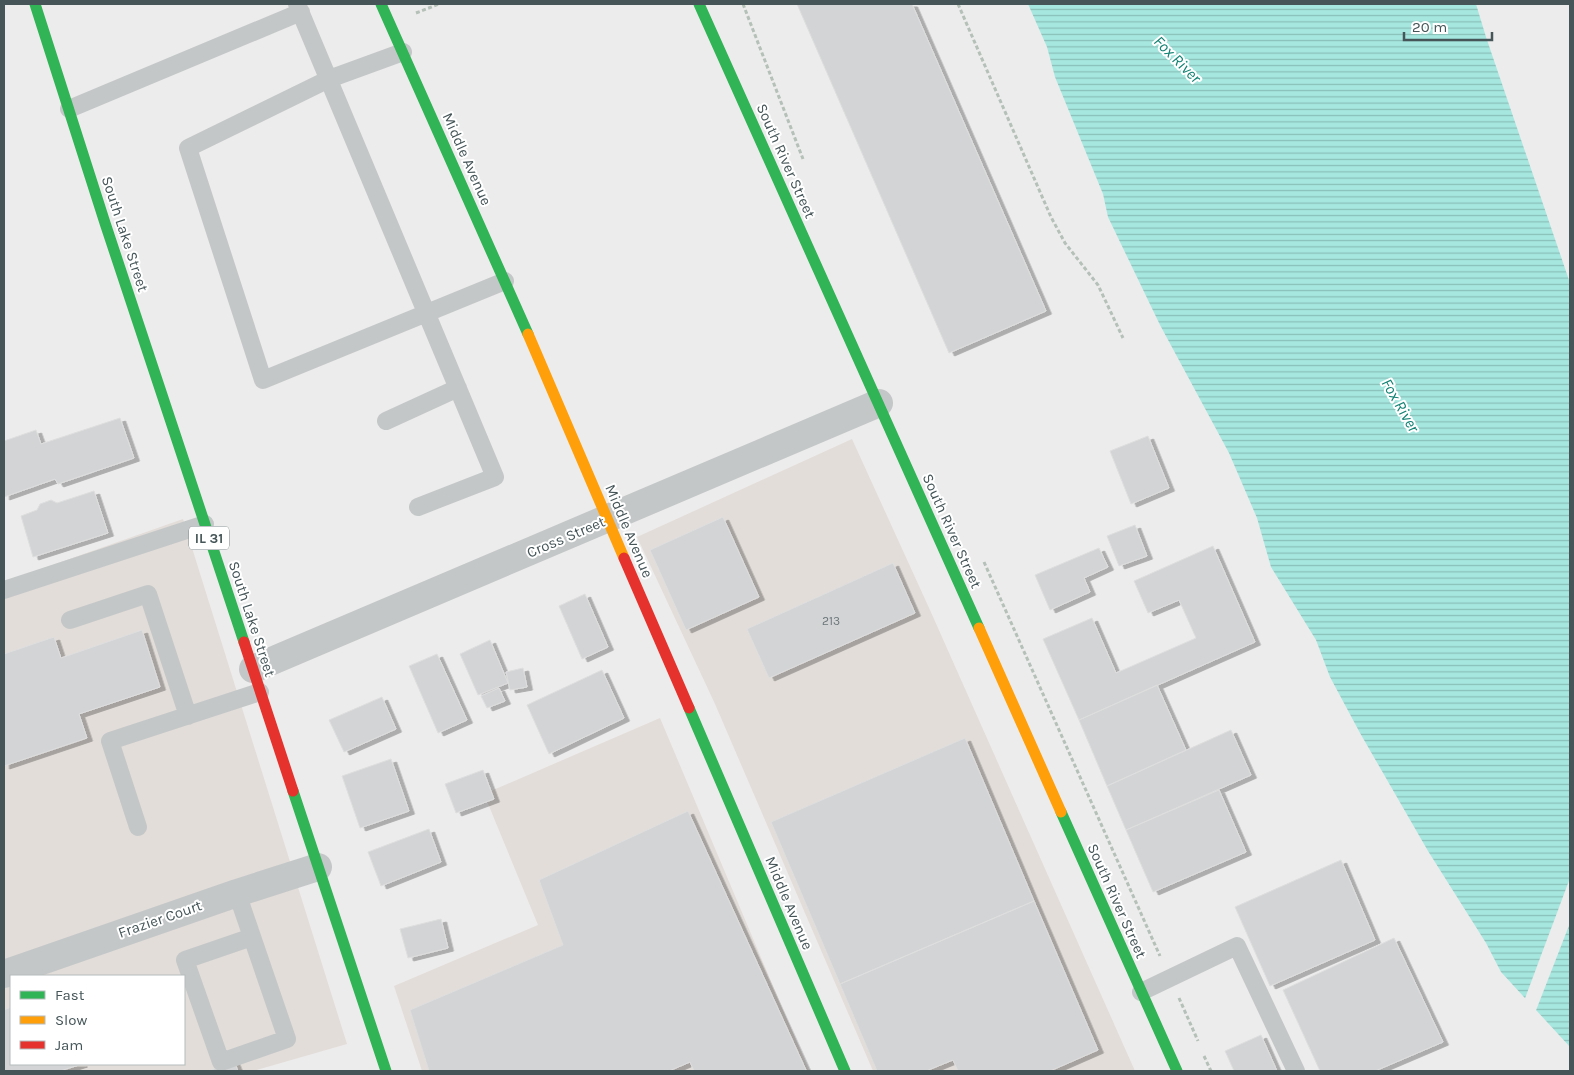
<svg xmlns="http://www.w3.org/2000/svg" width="1574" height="1075" font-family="Karla,sans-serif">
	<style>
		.commercial { fill: #e2ddd9; fill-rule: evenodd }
		.water { fill: url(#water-rules) }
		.pier { fill: #edecec }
		.building { fill: #d3d4d5; stroke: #dededf; filter: url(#shadow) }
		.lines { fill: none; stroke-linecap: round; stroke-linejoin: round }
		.path { stroke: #b4c0b8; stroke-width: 3; stroke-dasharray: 4 2.5; stroke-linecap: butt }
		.lane { stroke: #c4c7c8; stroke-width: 18 }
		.street { stroke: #c4c7c8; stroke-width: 28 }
		.fast { stroke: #30b455; stroke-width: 11 }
		.slow { stroke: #ff9f0a; stroke-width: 11 }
		.jam { stroke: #e5322d; stroke-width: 11 }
		.labels { text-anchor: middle; stroke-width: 4; stroke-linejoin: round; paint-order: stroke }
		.number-label { font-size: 12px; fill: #6a7678 }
		.shield { fill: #fff; stroke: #7d888a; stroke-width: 1 }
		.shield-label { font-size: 14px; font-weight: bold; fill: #455558 }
		.street-label { font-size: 15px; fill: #455558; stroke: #fff }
		.water-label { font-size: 16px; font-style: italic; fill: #128273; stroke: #fff }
	</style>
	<defs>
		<pattern id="water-rules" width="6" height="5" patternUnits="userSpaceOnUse" patternTransform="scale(1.25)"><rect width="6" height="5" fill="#a6e8e0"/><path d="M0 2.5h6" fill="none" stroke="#89bfb8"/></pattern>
		<filter id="shadow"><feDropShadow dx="5.5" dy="3" stdDeviation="0" flood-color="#0004"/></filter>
	</defs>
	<rect width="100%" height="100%" fill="#edecec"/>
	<path class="commercial" d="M852,439l78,171 205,461h-262l-158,-367 -78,-167z
		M183,519l164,525 -94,27h-249v-489zM11,976h173v88h-173z
		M660,718l149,353h-387l-28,-85 144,-61 -54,-131z"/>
	<path class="water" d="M1028,4h448l10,33 84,246v764l-69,-75 -15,-29 -58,-92 -68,-118 -30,-56 -14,-37 -45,-73 -14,-49 -28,-65 -69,-128 -52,-108 -5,-23 -48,-117 -8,-30z"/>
	<path class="pier" d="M1570,878v45l-35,90 -11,-12z"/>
	<path class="building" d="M797,4h115l134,307 -97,42z
		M120,418l14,40 -76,26 -3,-5 -51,18v-56l32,-11 5,14z
		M1148,436l21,52 -38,16 -21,-53z
		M94,491l14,42 -75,24 -12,-41 16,-6 3,-6 11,-4 6,3z
		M723,517l36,80 -73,33 -36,-80z
		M1135,525l12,31 -28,10 -12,-30z
		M1213,546l42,96 -176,78 -36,-81 49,-21 24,55 80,-35 -17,-38 -31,13 -14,-32z
		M1099,548l9,19 -24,11 6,14 -40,18 -15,-35z
		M893,563l22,50 -146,65 -22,-49z
		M585,594l23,53 -26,12 -23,-53z
		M142,630l18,57 -81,27 8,24 -83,28v-112l50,-17 7,21z
		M490,640l18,43 -30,12 -18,-41z
		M437,654l30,66 -29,13 -29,-67z
		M523,668l4,19 -17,3 -4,-18z
		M602,670l22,48 -75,36 -22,-49z
		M1157,685l29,65 -79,36 -28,-66z
		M499,688l6,13 -18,7 -6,-12z
		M382,697l14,32 -52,23 -15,-32z
		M1231,730l20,45 -125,55 -19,-44z
		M965,738l69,163 -194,83 -69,-162z
		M391,759l18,52 -49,17 -18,-52z
		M483,770l11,29 -38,14 -11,-29z
		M1219,790l27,62 -93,40 -27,-62z
		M688,811l118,259 -3,1h-109l-4,-9 -21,9h-240l-19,-61 153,-65 -24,-65z
		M429,829l12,33 -60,24 -13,-34z
		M1341,860l34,80 -105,46 -35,-79z
		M1034,901l64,149 -48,21h-92l-5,-11 -27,11h-49l-37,-87z
		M441,919l7,29 -40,10 -8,-29z
		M1394,938l49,104 -68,29h-55l-37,-81z
		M11,1007v57h71l-22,7h-56v-61z
		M1261,1035l16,36h-43l-9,-20z
		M234,1061l4,10h-29z"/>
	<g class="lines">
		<path class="path" d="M743,4l60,155
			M958,4l93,213 14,26 33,42 25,53
			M416,13l23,-9
			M984,562l176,394
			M1179,998l19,43
			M1204,1056l7,15"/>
		<path class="lane" d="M297,4l198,473 -77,30
			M403,52l-74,27 -141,69 75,232 242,-99
			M69,109l232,-97
			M386,421l72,-33
			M4,590l201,-66
			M70,620l78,-26 40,122
			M138,827l-28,-86 150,-49
			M237,893l50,146 -66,23 -36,-102 67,-23
			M1141,992l96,-46 59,125"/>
		<path class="street" d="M253,669l626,-266
			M4,974l233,-81 81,-26"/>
		<path class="fast" d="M35,4l70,219 139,419
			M381,4l147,330
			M699,4l280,624
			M689,708l156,363
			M293,791l93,280
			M1061,812l116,259"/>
		<path class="slow" d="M528,334l96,224
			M979,628l82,184"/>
		<path class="jam" d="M624,558l65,150
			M244,642l49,149"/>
	</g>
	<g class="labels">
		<g class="number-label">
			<text x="831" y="625">213</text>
		</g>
		<rect class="shield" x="189" y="526.5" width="40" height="23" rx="4"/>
		<g class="shield-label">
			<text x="209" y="543">IL 31</text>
		</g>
		<g class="street-label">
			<text transform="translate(467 159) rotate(66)" y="5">Middle Avenue</text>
			<text transform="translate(786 161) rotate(66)" y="5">South River Street</text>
			<text transform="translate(125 234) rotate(72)" y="5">South Lake Street</text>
			<text transform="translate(629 531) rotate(67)" y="5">Middle Avenue</text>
			<text transform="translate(952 531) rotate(66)" y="5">South River Street</text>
			<text transform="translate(566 537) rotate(-23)" y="5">Cross Street</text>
			<text transform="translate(252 619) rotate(72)" y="5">South Lake Street</text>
			<text transform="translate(1117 901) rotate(66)" y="5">South River Street</text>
			<text transform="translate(789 903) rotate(67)" y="5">Middle Avenue</text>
			<text transform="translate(160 919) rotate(-19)" y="5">Frazier Court</text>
		</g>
		<g class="water-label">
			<text transform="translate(1178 59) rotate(45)" y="6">Fox River</text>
			<text transform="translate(1401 405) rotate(60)" y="6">Fox River</text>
		</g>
	</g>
	<rect width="1574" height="1075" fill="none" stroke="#455558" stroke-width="10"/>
	<rect x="10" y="975" width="175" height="90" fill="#ffffff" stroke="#b5bbbc"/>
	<rect x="20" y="991" width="25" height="8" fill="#30b455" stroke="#b5bbbc"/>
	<text x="55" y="1000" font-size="15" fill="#455558">Fast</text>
	<rect x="20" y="1016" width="25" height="8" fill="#ff9f0a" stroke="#b5bbbc"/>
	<text x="55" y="1025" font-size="15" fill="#455558">Slow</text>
	<rect x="20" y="1041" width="25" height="8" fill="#e5322d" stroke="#b5bbbc"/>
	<text x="55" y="1050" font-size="15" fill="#455558">Jam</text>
	<path d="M1404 32v8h88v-8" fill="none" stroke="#455558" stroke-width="2.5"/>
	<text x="1412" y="32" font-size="15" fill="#455558" stroke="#ffffff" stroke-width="4" paint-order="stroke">20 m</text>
</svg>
